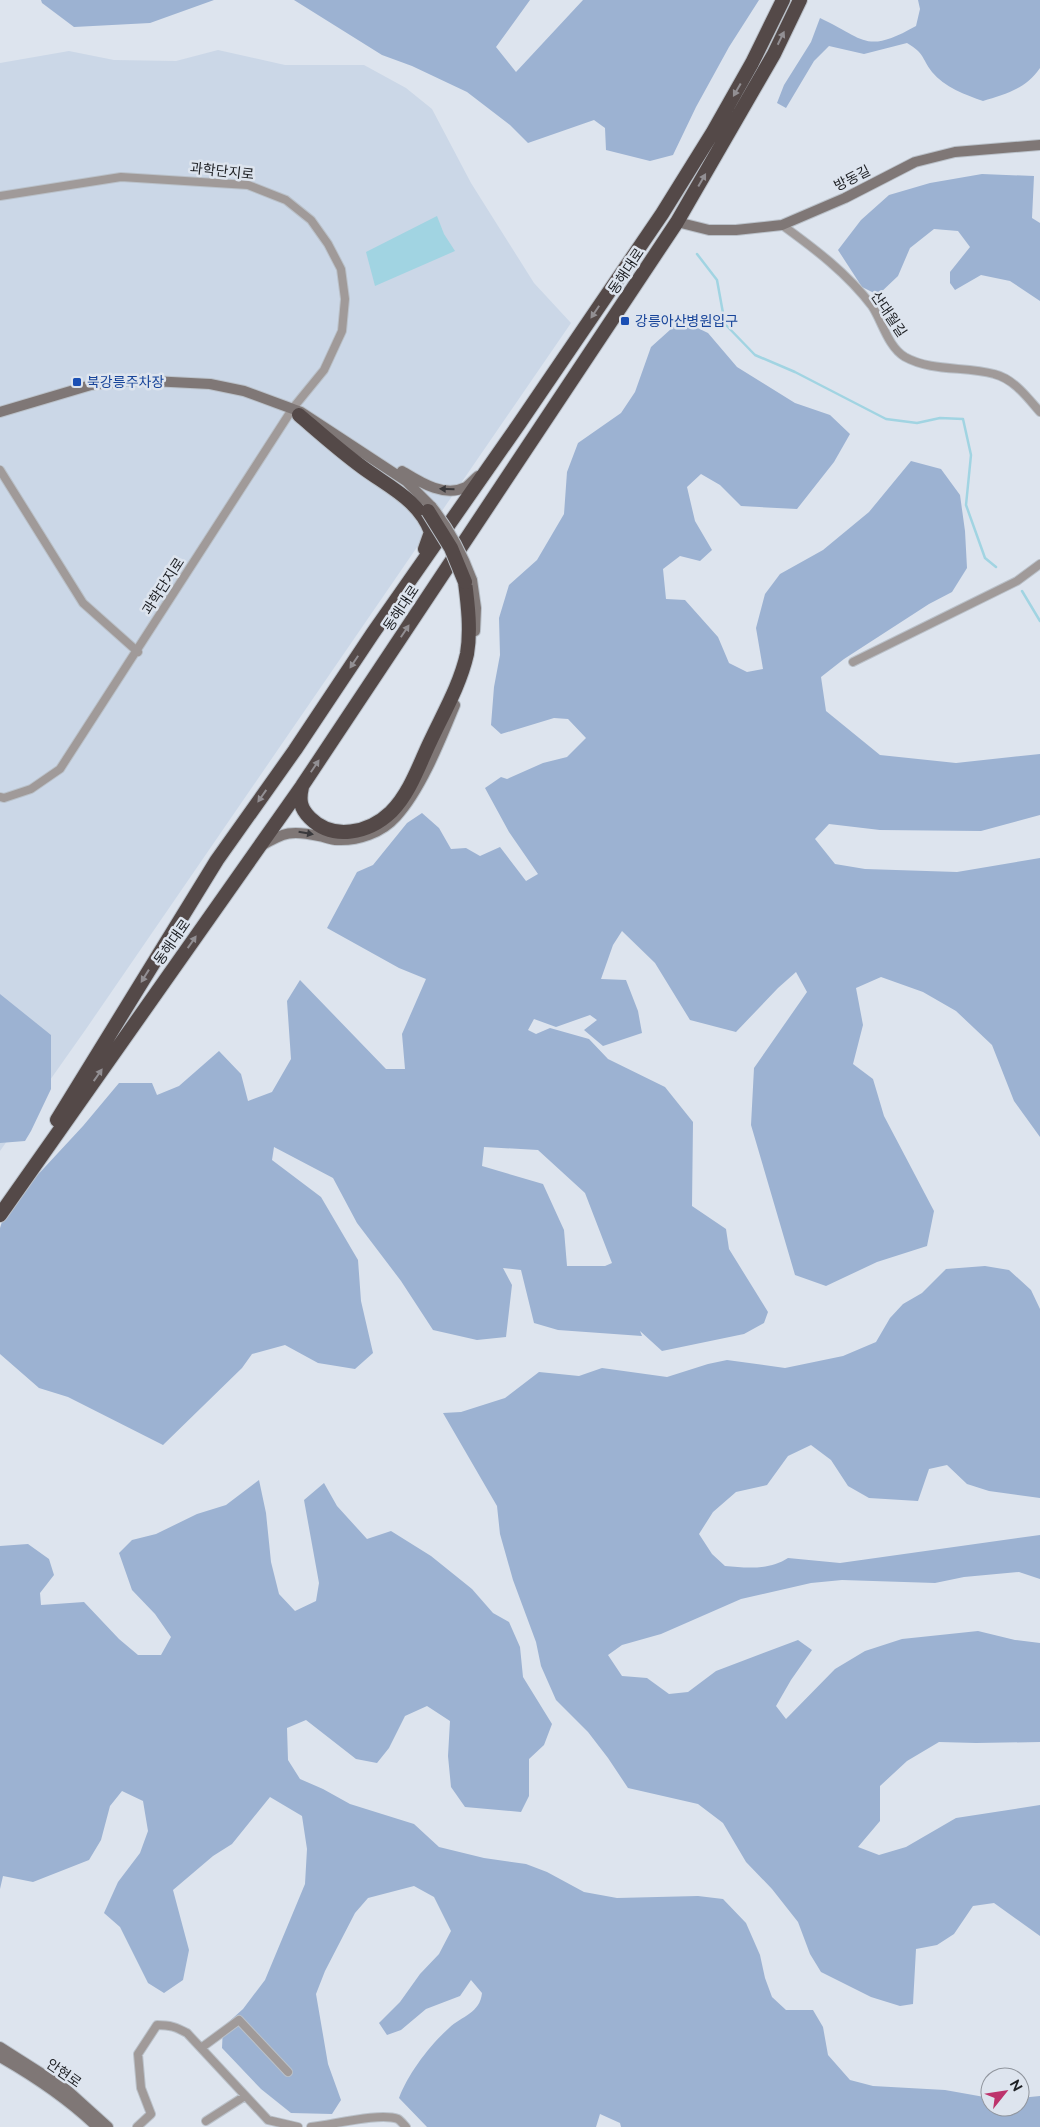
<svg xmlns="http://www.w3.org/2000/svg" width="1040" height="2127" font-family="Raleway,'Noto Sans KR',sans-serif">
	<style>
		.built { fill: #cbd7e7 }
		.green { fill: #9cb2d2; fill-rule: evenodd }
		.water { fill: #a1d4e2 }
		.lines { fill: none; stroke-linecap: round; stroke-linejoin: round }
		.stream { stroke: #a1d4e2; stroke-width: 2.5 }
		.street-casing { stroke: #bac1c9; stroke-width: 10 }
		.secondary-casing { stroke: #bac1c9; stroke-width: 12 }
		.highway-casing { stroke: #bac1c9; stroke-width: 16 }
		.street { stroke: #a09a99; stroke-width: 8 }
		.secondary { stroke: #7f7776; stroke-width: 10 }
		.highway { stroke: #544948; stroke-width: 14 }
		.secondary-bridge-casing { stroke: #bac1c9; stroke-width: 12; stroke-linecap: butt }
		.highway-bridge-casing { stroke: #bac1c9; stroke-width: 16; stroke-linecap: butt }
		.secondary-bridge { stroke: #7f7776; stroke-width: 10 }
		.highway-bridge { stroke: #544948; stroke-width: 14 }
		.oneway { fill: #928f93 }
		.oneway2 { fill: #3a393c }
		.transit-dot { fill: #1a4fb4; stroke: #dde4ee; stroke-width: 2 }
		.labels { text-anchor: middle; stroke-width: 5; stroke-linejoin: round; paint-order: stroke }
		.street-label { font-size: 14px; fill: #1d1f23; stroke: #dde4ee }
		.transit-label { font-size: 14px; fill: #164399; stroke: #dde4ee; text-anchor: start }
	</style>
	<rect width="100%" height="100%" fill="#dde4ee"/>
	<path class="built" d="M218,50l67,15h79l42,23 26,21 39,74 63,100 37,40 -485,706 -86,122v-1088l69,-12 45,9 62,1z"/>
	<path class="green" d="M41,0h173l-64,23 -76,4 -32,-24z
		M294,0h236l-34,47 20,25 67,-72h176l-30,47 -33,60 -23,48 -23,6 -44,-11 -1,-22 -11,-8 -66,23 -18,-18 -43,-33 -55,-26 -30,-11z
		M918,0h122v68c-14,21 -35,26 -57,33 -17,-6 -39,-14 -51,-29 -11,-15 -7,-18 -25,-29l-43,11 -35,-8 -15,15 -28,47 -9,-5 7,-18 27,-43 9,-24c46,22 46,36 96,8l4,-17z
		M982,174l52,2 -2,42 8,5v78l-30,-20 -29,-6 -26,15 -5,-7v-11l20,-25 -12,-16 -24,-2 -24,19 -12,28 -20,19 -16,-8 -24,-37 23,-30 28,-25 41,-12z
		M681,320l27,13 29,34 58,36 35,12 20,19 -16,28 -37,47 -56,-3 -21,-21 -19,-11 -14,13 8,34 17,29 -12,11 -20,-5 -17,13 3,30 19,1 33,37 11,26 18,9 16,-3 -7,-41 9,-34 15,-20 43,-24 46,-38 42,-51 30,8 19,26 5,36 2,37 -15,24 -23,12 -85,55 -23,18 5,34 54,44 76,8 84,-9v61l-59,16 -101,-1 -51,-6 -14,15 20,25 30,5 92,3 83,-14v279l-26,-36 -22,-56 -36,-34 -33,-19 -42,-15 -25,11 7,37 -10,39 20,15 11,37 50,95 -7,35 -50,16 -51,24 -31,-11 -44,-150 3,-57 53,-76 -11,-20 -18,16 -42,44 -46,-12 -35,-57 -33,-32 -9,14 -12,34 25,1 12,31 4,22 -39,13 -19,-16 13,-10 -7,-5 -34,12 -22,-8 -6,11 8,4 14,-6 39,11 19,20 57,28 28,35 -1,84 34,23 3,20 39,63 -4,11 -20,11 -82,17 -22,-20 2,5 -84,-6 -24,-7 -13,-53 -18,-2 9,17 -6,52 -29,3 -44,-10 -32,-49 -44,-58 -24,-45 -59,-31 -2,13 49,37 37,63 3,41 12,52 -18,16 -37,-6 -33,-18 -33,9 -10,14 -79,77 -95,-48 -29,-9 -39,-34v-126l6,-19 77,-83 36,-43h33l5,12 22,-9 40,-35 22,23 7,27 24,-9 19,-33 -4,-58 13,-21 86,89h19l-3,-35 24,-55 -27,-11 -72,-40 30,-56 16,-7 34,-42 15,-10 17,15 12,21 15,-1 14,8 20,-9 26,34 12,-7 -29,-42 -24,-44 16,-11 6,2 36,-16 24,-6 19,-19 -18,-19 -14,-1 -53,16 -10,-9 3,-38 6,-32 -1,-37 10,-33 28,-25 27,-46 3,-42 11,-29 43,-30 14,-21 16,-45zM484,1147l54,3 47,43 27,70 -7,3h-38l-3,-36 -21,-46 -61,-18z
		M0,994l51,41v54l-20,42 -6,10 -25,2z
		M985,1266l24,4 22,20 9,19v189l-51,-7 -22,-7 -20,-19 -18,4 -11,32 -49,-3 -21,-12 -17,-26 -20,-15 -23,11 -21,29 -31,7 -23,20 -14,22 13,20 13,12c22,2 45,4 63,-8l52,5 200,-28v44l-21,-7 -55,5 -29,6 -93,-3 -31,3 -70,16 -80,35 -39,11 -14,10 14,21 25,2 22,16 19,-2 28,-21 82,-31 14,10 -21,30 -15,26 10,13 49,-50 30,-18 37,-12 76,-8 37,9 25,3v99l-64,1 -37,-1 -32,19 -27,25v35l-22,26 21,8 27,-8 50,-29 84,-13v131l-46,-33 -21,3 -19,28 -17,11 -21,4 -3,55 -13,2 -29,-9 -50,-25 -11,-18 -12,-32 -26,-33 -26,-27 -23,-39 -25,-19 -70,-16 -20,-30 -20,-26 -32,-32 -15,-34 -5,-24 -23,-62 -13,-46 -3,-28 -54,-93 18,-1 44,-14 34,-26 40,4 23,-8 65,9 41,-13 19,-4 58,8 58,-12 33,-14 14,-24 13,-14 19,-11 24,-24z
		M259,1480l7,33 5,49 8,32 16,17 21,-10 3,-18 -15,-83 20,-17 13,23 30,33 24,-8 40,25 41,33 21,24 16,9 11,25 3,30 29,47 -8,21 -15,14v37l-8,16 -56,-5 -14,-20 -3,-31 2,-35 -23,-15 -22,10 -16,32 -12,15 -21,-4 -50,-39 -19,8 1,32 12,19 23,10 27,15 64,20 25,23 45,11 42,6 21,8 37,20 33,6 81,-2 25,3 23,24 14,32 5,23 7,19 14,13h27l10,17 5,28 22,25 23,6 72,4 45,8v9h30v-9l20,-2v31h-419l-1,-4 -20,-9 -4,13h-169l-28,-29c9,-24 30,-52 50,-70 13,-12 31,-15 33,-35l-11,-13 -11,16 -34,13 -25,21 -14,5 -8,-12 21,-21 20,-28 19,-20 12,-23 -17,-34 -20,-11 -46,12 -13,15 -30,58 -9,23 12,70 13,36 -9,14 -41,-1 -30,-24 -39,-41 1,-21 20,-18 22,-29 40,-96 2,-35 -5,-33 -32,-19 -38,47 -19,12 -40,34 16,60 -6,30 -19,13 -16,-10 -28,-56 -16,-14 14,-31 22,-29 8,-22 -5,-30 -21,-10 -12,15 -9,34 -12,20 -56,22 -30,-6 -3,13v-343l28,-2 21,15 5,16 -14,18 1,12 43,-3 35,37 19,16h23l10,-18 -16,-23 -23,-24 -13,-37 13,-13 24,-6 41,-20 29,-9z"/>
	<path class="water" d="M437,216l7,18 11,17 -80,35 -9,-34z"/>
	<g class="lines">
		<path class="stream" d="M697,254l20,26 8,44 30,31 40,17 91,47 31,4 23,-5 23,1 8,36 -5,50 19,53 11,9
			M1022,591l18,30"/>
		<g class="street-casing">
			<path id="street" d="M0,196l121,-19 127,8 38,15 25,20 17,24 13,25 4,30 -3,32 -18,39 -31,38 -233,361 -29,20 -27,9 -4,-1
				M782,225c33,24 65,48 90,81 10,15 16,41 33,51 27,15 60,9 89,17 20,5 33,23 46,38
				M0,470l83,133 55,49
				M853,662l164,-81 23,-17
				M201,2048l38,-28 49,52
				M206,2121l39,-25
				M137,2127l14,-13 -10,-26 -3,-34 19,-29c13,0 19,2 30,8l81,87 30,7
				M311,2127c21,-2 69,-15 87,-8 3,2 6,6 8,8"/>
		</g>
		<g class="secondary-casing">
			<path id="secondary" d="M677,222l32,8h27l46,-5 63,-27 70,-36 40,-10 85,-7
				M0,412l91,-27 41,-5 78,4 34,7 57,21 105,69 26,26
				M402,471c18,11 42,27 64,16 4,-3 8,-8 12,-11
				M472,580l4,28 -1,23
				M261,846c23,-14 31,-16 58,-10 6,1 12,4 18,4 21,1 45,-7 59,-23 25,-27 45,-78 59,-112
				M0,2047l66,42 42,38
				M0,2057c35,20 68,42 97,70"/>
		</g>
		<g class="highway-casing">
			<path id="highway" d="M299,415c21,18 41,36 63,52 27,20 57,33 69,65l-6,17
				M302,787c-3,13 -2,21 8,31 23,23 59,15 81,-6 19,-19 28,-47 39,-70 13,-28 30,-57 37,-88 4,-23 1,-49 -2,-72
				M57,1120l160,-260 78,-110 78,-117 146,-209 143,-210 51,-82 39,-69 31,-63
				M0,1215l302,-429 375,-564 97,-168 26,-54"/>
		</g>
		<use href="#street" class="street"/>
		<use href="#secondary" class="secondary"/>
		<use href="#highway" class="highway"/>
		<g class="secondary-bridge-casing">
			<path id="secondary-bridge" d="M432,507c18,23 30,46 40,73"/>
		</g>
		<g class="highway-bridge-casing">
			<path id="highway-bridge" d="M428,511l23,37 14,34"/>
		</g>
		<use href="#secondary-bridge" class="secondary-bridge"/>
		<use href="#highway-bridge" class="highway-bridge"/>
	</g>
	<defs><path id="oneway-solid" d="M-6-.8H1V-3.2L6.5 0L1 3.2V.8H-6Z" transform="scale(1.25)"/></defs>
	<g class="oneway">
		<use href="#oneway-solid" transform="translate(781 38) rotate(-64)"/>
		<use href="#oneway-solid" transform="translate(737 90) rotate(120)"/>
		<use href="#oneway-solid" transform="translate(702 180) rotate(-60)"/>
		<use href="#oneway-solid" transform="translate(595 312) rotate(124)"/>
		<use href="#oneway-solid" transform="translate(405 631) rotate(-56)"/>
		<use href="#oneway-solid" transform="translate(354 662) rotate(124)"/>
		<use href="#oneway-solid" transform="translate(315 766) rotate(-56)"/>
		<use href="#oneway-solid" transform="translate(262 796) rotate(125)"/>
		<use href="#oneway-solid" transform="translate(192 942) rotate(-55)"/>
		<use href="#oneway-solid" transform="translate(145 976) rotate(122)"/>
		<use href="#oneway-solid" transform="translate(98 1075) rotate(-55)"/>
	</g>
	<g class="oneway2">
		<use href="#oneway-solid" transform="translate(447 489) rotate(-178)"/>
		<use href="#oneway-solid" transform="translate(306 833) rotate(10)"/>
	</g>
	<g class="transit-dot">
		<rect x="620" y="316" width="10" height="10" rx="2.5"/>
		<rect x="72" y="377" width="10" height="10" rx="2.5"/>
	</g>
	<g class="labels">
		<g class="street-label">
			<text transform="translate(222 171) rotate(6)" y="5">과학단지로</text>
			<text transform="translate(852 178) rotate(-27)" y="5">방동길</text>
			<text transform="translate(626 271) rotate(-56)" y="5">동해대로</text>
			<text transform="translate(889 314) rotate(56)" y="5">산대월길</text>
			<text transform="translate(163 586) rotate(-57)" y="5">과학단지로</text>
			<text transform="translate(401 608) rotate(-56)" y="5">동해대로</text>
			<text transform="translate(172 942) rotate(-55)" y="5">동해대로</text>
			<text transform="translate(64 2073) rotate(35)" y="5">안현로</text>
		</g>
		<g class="transit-label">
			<text x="635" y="326">강릉아산병원입구</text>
			<text x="87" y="387">북강릉주차장</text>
		</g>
	</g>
	<g transform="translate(1005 2092) rotate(60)"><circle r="24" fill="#dde4ee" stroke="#90959d"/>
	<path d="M0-4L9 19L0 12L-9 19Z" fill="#bd336c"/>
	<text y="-8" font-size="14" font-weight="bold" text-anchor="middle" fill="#1d1f23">N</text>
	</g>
</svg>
